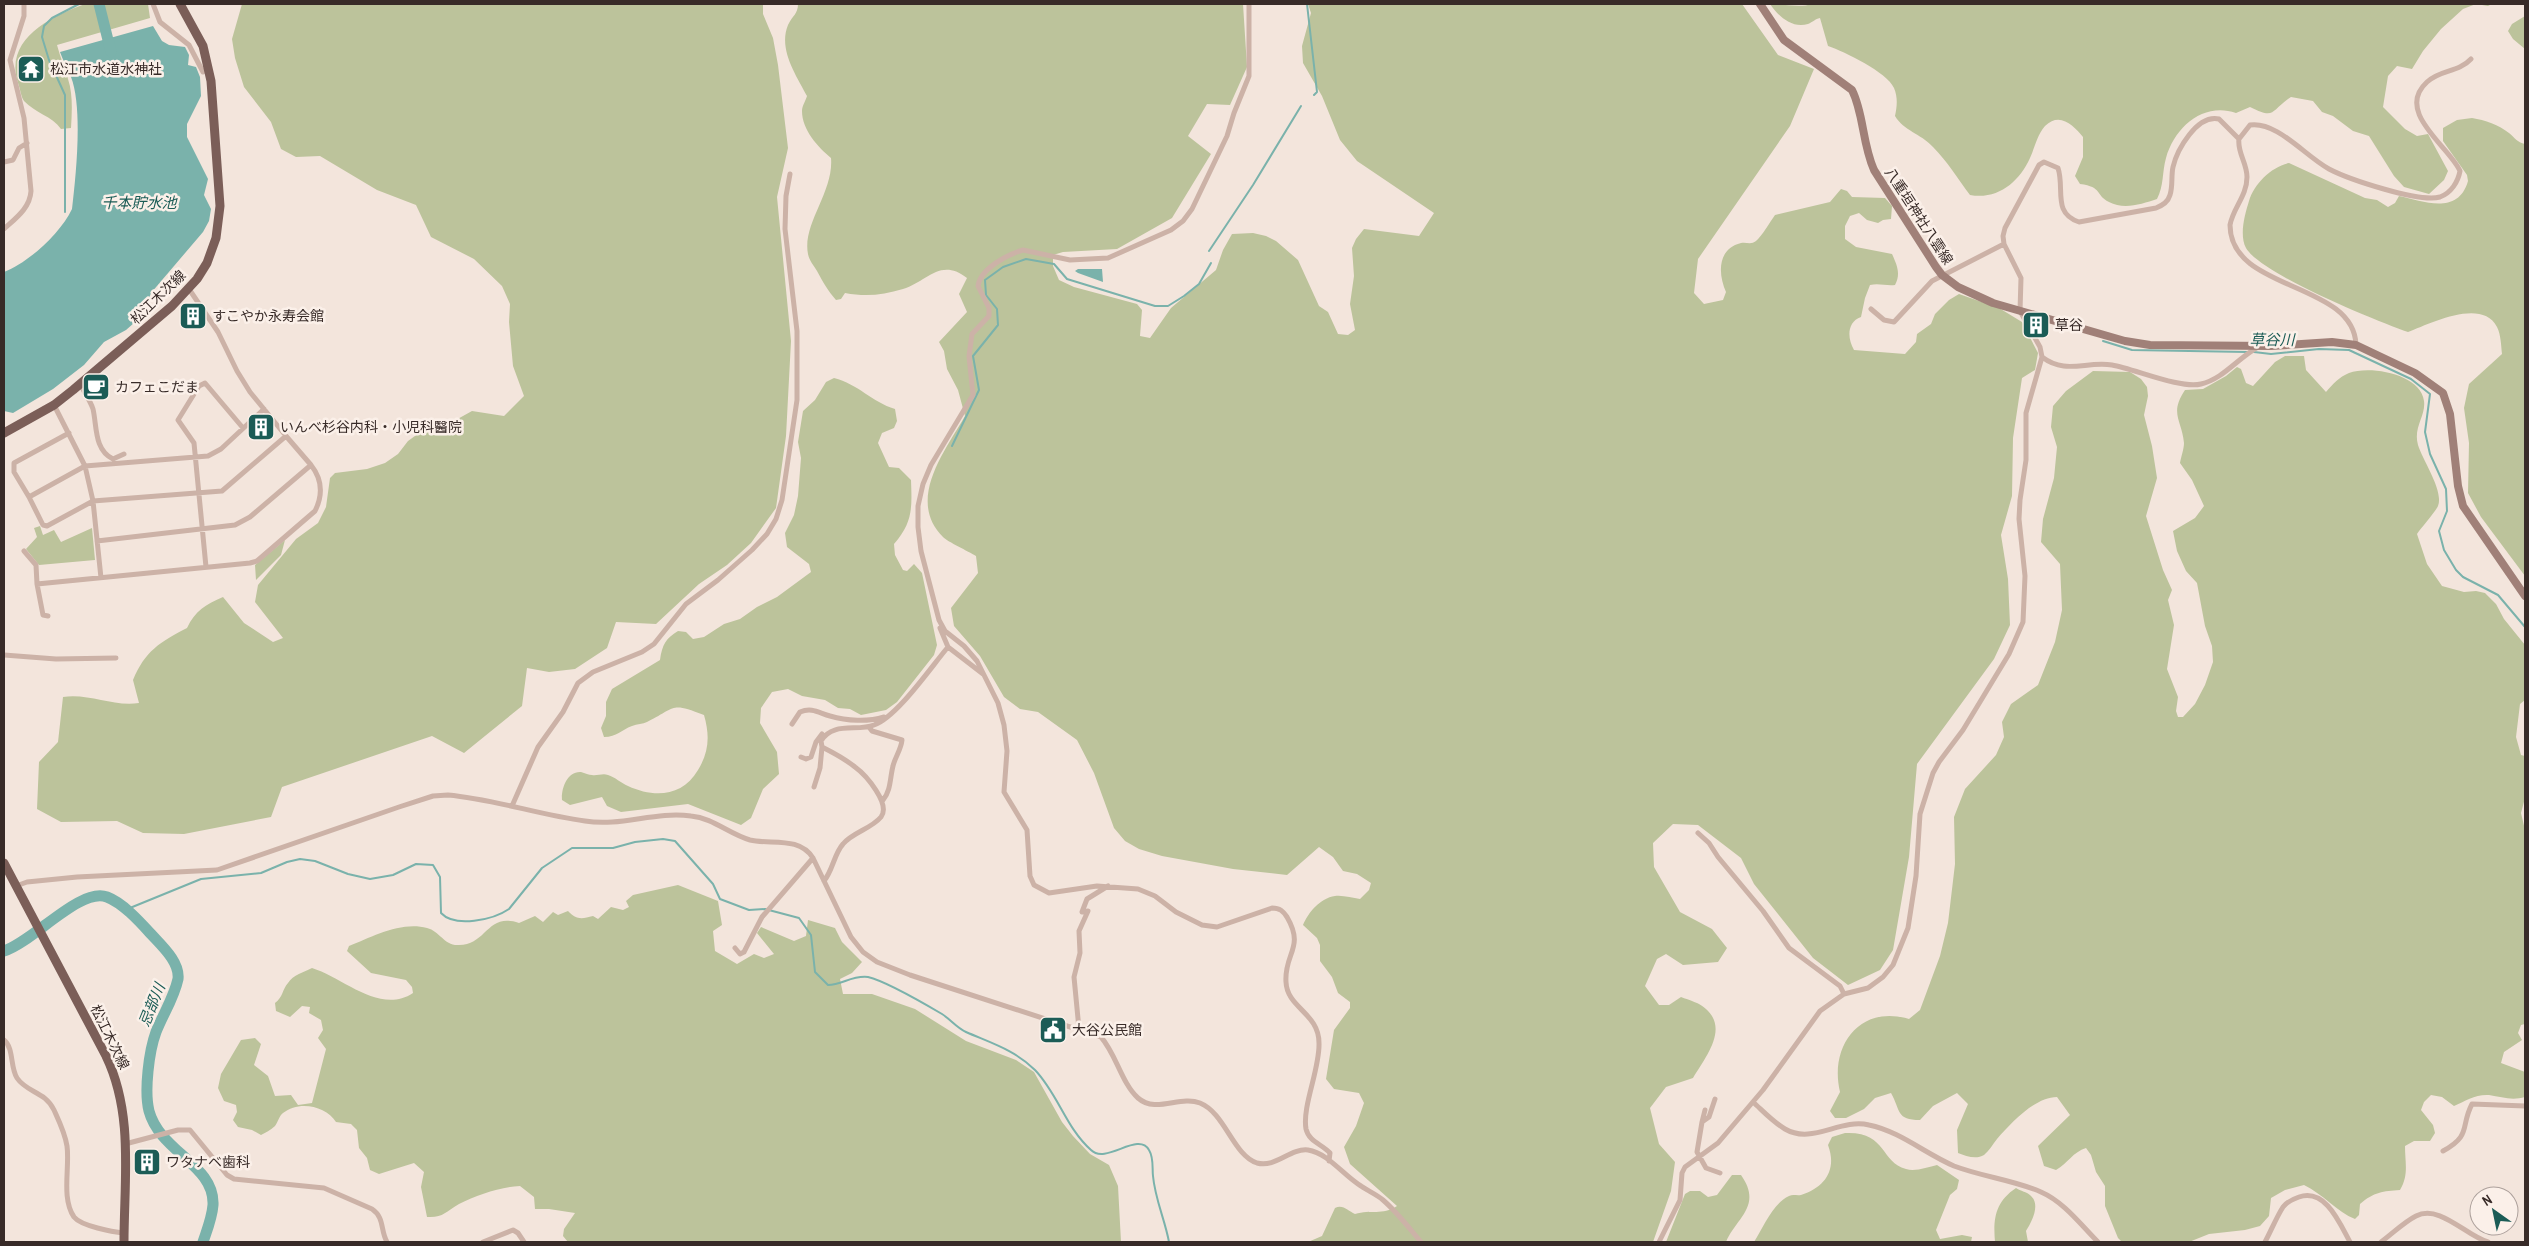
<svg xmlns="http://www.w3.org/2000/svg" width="2529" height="1246" font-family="'Archivo Narrow','Noto Sans JP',sans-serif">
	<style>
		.green { fill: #bcc39b }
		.water { fill: #7ab2ab }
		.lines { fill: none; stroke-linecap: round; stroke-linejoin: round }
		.stream { stroke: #7ab2ab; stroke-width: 2 }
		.river { stroke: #7ab2ab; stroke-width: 11 }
		.street { stroke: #ccb2a7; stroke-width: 5 }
		.secondary { stroke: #a08078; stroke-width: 8 }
		.primary { stroke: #7b5e58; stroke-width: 9 }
		.labels { text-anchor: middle; stroke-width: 5; stroke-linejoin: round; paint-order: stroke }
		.poi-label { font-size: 14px; fill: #382b28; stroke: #fbf0e9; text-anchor: start }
		.street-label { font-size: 14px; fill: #382b28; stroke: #fbf0e9 }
		.water-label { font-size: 15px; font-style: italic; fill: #1b5c56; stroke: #fbf0e9 }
	</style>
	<rect width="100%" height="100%" fill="#f3e5dc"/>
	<path class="green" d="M85,4h63l2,14 -93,27c3,12 8,23 11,34 5,15 4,33 3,49l-10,1c-9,-13 -26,-16 -37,-28 -3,-4 -4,-13 -6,-18 -14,-44 32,-66 67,-79z
		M242,4h521v10l10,24 5,27 10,83 -11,49 14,144 -5,95 -10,72 -25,35 -24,22 -28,19 -43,40 -40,-2 -9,26 -32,21 -26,3 -22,-4 -5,38 -58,47 -32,-17 -150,51 -11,30 -87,17 -41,-1 -26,-12 -56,1 -24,-13 2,-47 19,-20 5,-45c26,-4 50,10 76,6l-6,-23c12,-29 27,-38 54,-52 8,-17 19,-24 36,-31l21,26 29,19 10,-4 -28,-36 3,-17 38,-46 22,-16 8,-16 4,-29 5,-5 32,-4 18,-6 13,-9 10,-13 25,-18 21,-2 18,-10 32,5 20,-20 -11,-30 -4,-44 1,-18 -8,-18 -28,-27 -43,-22 -15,-32 -39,-15 -57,-34 -24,1 -15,-8 -10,-27 -27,-35 -9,-29 -3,-19z
		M798,4h445l4,63 -17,38 -23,-1 -19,32 23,18 -39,64 -55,31 -54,3 -10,3v11l6,14 15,7 63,17 5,6 -2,26 10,2 21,-30 45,-38 7,-20 9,-16 21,-1 13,3 10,5 22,19 21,46 9,6 10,22 10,1 7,-5 -5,-26 4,-28 -2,-28 4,-9 8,-10 55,7 15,-23 -77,-52 -17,-21 -18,-44 -19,-33 -1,-17 9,-33 -3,-9h434l36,51 36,14 -24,57 -92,133 -4,34 10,11 19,-4 3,-8c-8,-18 -9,-43 15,-49 6,-1 10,2 15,-2 6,-5 14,-19 19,-26l55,-13 11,-13 6,2 5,6 33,1 7,8 -1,13 -8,1 -5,3 -11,-3 -8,-7 -9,3 -5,10v13l11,8 36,7c5,11 9,20 3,31 -9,1 -16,-2 -25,0l-5,13 -4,19c-14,5 -14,21 -7,33l51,4 11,-12 1,-8 14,-10 4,-10 14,-14 10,-6 40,14 23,14 16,31 -3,17 -13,8 -9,60 -1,58 -11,39 7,44 2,46 -16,34 -77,105 -8,93 -16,93 -13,20 -32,15 -35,-27 -59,-74 -13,-26 -43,-33 -25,-1 -20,19 1,24 26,45 32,17 15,19 -9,14 -35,3 -17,-11 -9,5 -12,27 14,19h10l12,-8c8,3 19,6 25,12 23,20 -1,49 -13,69l-27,9 -16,21 9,36 16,18 -4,29 -18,51h-345l14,-6 13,-28c8,-4 13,3 20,6 16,-5 27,2 42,-8l-47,-42 -6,-17 12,-21 8,-23 -5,-10 -25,-4 -8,-10 8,-49 16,-22v-6l-12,-9 -6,-16 -12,-16v-16l-3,-7 -14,-13c5,-12 17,-27 32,-29 8,-1 17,2 25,3l9,-9 2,-7 -14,-9 -14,-3 -10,-14 -14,-10 -32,28 -54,-6 -71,-13 -23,-7 -14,-8 -11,-13 -20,-55 -17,-33 -39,-28 -18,-3 -16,-12 -24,-41 -26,-30 -3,-18 27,-35 -2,-17c-8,-5 -28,-14 -33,-19 -37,-37 2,-86 22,-121l-7,-26 -11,-21 -3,-18 -5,-9 28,-30 -8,-18 8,-16c-27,-21 -40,4 -64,11 -20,6 -37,8 -58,4l-4,6 -5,1c-8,-9 -13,-18 -19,-29 -3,-5 -8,-11 -9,-17 -6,-30 26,-62 23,-96 -13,-11 -29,-28 -29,-47 0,-5 4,-11 5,-15 -11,-21 -29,-47 -19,-71 4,-9 10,-11 10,-21z
		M1770,4c13,0 30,4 42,0h680l-4,2 -12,-2 -13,5 -22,20 -18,22 -11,18 -15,-3 -9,10 -5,31 22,22 12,7 11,-2 20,37 -4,9 -15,14 -25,-7 -10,-11 -25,-40 -16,-5 -20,-15 -11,-4 -9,-11 -22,-4c-21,14 -15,23 -41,10l-14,6c-33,-11 -61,14 -70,45 -4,14 -2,28 -9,41 -15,5 -33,11 -48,3 -14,-7 -6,-15 -29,-18l-5,-8 8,-19v-20c-9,-11 -23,-26 -38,-11 -8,9 -10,21 -15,32 -11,24 -32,42 -60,37 -12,-16 -23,-34 -37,-48 -13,-14 -29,-16 -38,-31 2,-9 3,-19 -1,-28 -7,-16 -49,-36 -66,-42l-8,-28c-5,1 -7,4 -12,6 -16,5 -30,-8 -38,-20z
		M2525,16v33l-12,-10 -5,-8 4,-7z
		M2472,118c13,2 27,7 37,15 6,5 8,9 16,11v432l-44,-59 -13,-24 1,-50 -5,-35 5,-24 33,-30c-1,-9 -1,-19 -5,-27 -15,-30 -68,-3 -89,5 -32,-11 -147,-58 -162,-84 -7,-13 -1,-34 3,-47 5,-17 22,-34 40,-38l76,35 12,2 11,7 7,-4 4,-7c24,5 59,20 69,-15l-1,-6 -24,-34v-13l14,-8z
		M2285,356h19l2,14 20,22c7,-8 13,-15 23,-19 21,-8 72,1 75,28 2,15 -11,26 -6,44 5,16 26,46 20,61 -2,5 -17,22 -21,28l10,30 15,22 22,6 12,-1 9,2 11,11 8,15 21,26v55l-5,4 -4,33 5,18 4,1v42l-4,15 4,17v194l-4,1 -3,8 4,7 -18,12 -3,11 24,9v25c-13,4 -23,0 -36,-2 -13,-1 -24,6 -35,11l-12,-9 -11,-2 -7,7 -3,8 12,15 2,8 -5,8h-16l-9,5c0,17 4,29 -5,44 -17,1 -26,2 -40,14l-1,11 -4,4c-18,-7 -32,-25 -51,-34l-19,5 -14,8 -2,18 -9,10 -15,4 -36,4 -20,8h-67l-4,-4 -13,-32v-20l-9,-14 -5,-17 -5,-7c-13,4 -18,15 -30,22l-12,-4 -6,-20 32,-31 -13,-18c-22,0 -46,26 -60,42 -4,5 -8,12 -13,16 -8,5 -18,1 -26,-2l-1,-23 11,-26 -11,-11 -24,13 -13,14c-24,0 -19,-9 -29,-27l-16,5 -11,11 -18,9h-11l-5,-7 10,-19c-11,-46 20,-88 69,-73l11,-9 20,-54 8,-33 7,-59 -1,-47 11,-28 31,-34 8,-18 -2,-15 9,-18 27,-19 17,-43 7,-32 -2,-46 -19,-22 2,-23 11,-41 3,-31 -6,-20 2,-21 13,-15 27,-20 37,1 11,7 6,8 1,9 -4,19 8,31 5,32 -11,38 17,54 9,20 -4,10 6,25 -7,44 11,28 -2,14 2,6h5l12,-13 10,-19 8,-23 -1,-16 -7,-20 -8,-43 -11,-12 -9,-20 -4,-20 22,-13 9,-12 -12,-26 -12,-17c1,-6 4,-14 4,-20 -2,-23 -15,-29 1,-53l18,-1 23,-13 11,-9 4,2 5,14 7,3 22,-24z
		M834,378c24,6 38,24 61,31l2,12 -3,7 -12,5 -4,10 11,24 10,1 12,12c1,28 2,42 -17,64l1,11 8,15 4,1 7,-7 8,9 15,72 -3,10 -37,47 -11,8 -25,5 -11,-6 -12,-1 -13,-8 -23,-4 -14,-7 -16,3 -11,16 -1,15 17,29 2,22 -16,15 -12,29 -10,7 -53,-21 -67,8 -14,-6 -5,-9 -32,8 -8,-5c-1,-11 5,-29 19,-28 4,1 8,3 11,3 5,1 11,-2 16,0 7,2 13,8 20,11 26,12 54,11 70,-16 11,-18 12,-34 6,-55 -34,-13 -27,-8 -57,7 -4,2 -10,2 -15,4 -11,4 -15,11 -28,11l-3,-9 5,-12v-14l6,-13 48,-29c2,-15 6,-22 18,-29l8,1 7,7 11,-2 20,-13 16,-5 17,-12 20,-10 34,-25 -2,-8 -22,-17 -2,-14 9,-18 4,-19 3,-38 -3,-16 5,-31 12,-11 11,-18z
		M40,526l3,9 11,-5 7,12 31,-14 3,32 -56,5 -13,-16 11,-12 -3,-9z
		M285,540l-4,15 -25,25 -1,-15z
		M678,885l40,16 4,24 -9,6 2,20 22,13 17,-10 10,4 10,-4 -17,-21 4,-6 33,14 12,-5 2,-16 27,8 7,14 20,20 -10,11 -12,6 3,15h29l43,15 51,32 50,19 18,12 28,50 11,14 17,18 19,11 9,21 3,56h-553l-5,-6 1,-7 11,-16 -26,-4h-14l-1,-12 -14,-11c-20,1 -43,9 -61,18 -14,8 -16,14 -32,13l-6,-30 3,-15 -10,-9 -35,11 -9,-4 -3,-12 -8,-10 -2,-18 -6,-6 -15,-2c-10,-16 -37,-22 -53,-9 -4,3 -5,9 -8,13 -4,4 -10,7 -14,9l-9,-5 -14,-3 -5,-7 4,-8 -1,-7 -12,-4 -6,-13 3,-14 20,-34 14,-2 6,6 -7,21 14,11 7,20 16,-1 7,10 14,-2 14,-54 -8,-11 5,-8 -2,-10 -12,-7 1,-6 -8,-1 -12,11 -14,-6 -1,-8c8,-6 7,-13 13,-20 5,-8 16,-11 24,-15 32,10 68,47 101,25l-1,-6 -6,-7 -35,-7 -24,-22 2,-5c23,-9 52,-25 78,-18 13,3 17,18 32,17 28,0 28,-33 60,-22l16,-7 8,6 10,-10 5,3 10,-4c8,9 14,8 25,5l5,3 13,-12 12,3 6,-3 -3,-6 7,-6z
		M1845,1133c42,-2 35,29 61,36 9,3 22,-2 31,-4l22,15 -2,9 -7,6 -14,35 4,9 22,-4 10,2 -1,5h-217c9,-14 19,-39 35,-46 4,-2 8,0 12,-1 25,-8 36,-26 27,-50l4,-8z
		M1732,1175h9c22,31 -5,43 -15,67h-60l19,-48 5,-3h10l8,6 9,-2z
		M2016,1188c4,3 12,4 15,8 10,9 0,27 -5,35l2,11h-33c-2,-23 0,-40 21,-54z"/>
	<path class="water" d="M153,26l9,15 7,4 16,2 4,8 -1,10 8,2 4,10 1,19 -14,28v13l21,42 -4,16 7,14 -2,12 -6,11 -52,61 -9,23 -16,14 -22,12 -20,23 -31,24 -40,24 -9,-2v-139c25,-10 56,-38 68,-63 4,-34 11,-101 -1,-132 -3,-9 -8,-16 -11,-25z
		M1078,269h24l1,13 -25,-9 -3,-2z"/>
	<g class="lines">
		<path class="stream" d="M1307,4l10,88 -3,3
			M65,212v-117l-16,-35 -7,-23 2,-11 8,-8 27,-14
			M1209,251l44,-66 48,-79
			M2103,341l29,9 115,2
			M2254,352l17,2 48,-5 30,1 62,29 19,15 -5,38 5,22 16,35 1,22 -8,20 5,19 12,20 7,7 35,18 27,32
			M952,446l27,-56 -6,-34 25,-31 -1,-16 -11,-14 -1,-15 18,-13 23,-8 28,5 13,15 88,27h13l16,-10 15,-12 12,-21
			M125,910l76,-31 60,-6 26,-11 13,-3 15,2 33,13 22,5 23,-4 23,-11 17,1 7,12 1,36c14,15 52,7 68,-4l33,-41 30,-20h41l22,-6 28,-3 12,2 38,43 7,15 29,11 16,-1 34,9 12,17 4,37 13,13c14,0 24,-10 40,-8 17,4 57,27 74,37 8,5 15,14 24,18 25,11 49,18 69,38 23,24 31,58 56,80 15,15 47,-19 58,0 5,8 3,18 4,26 2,23 12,44 16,66"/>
		<path class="river" d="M99,4l12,48
			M4,951c29,-9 76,-64 103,-54 16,6 33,25 44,37 11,12 29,28 27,45 -4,19 -15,35 -22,53 -7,19 -12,59 -7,79 11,41 66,54 64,94 -1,13 -6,25 -10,37"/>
		<path class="street" d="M153,4l7,18 29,23 14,27
			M1249,4v72l-15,37 -7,23 -35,73 -9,12 -12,9 -63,28 -38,2 -47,-10c-15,4 -43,19 -45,36l11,22v8l-17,18 -3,22 4,39 -42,70 -8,19 -5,22v21l3,24 18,69 6,11 19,15 13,15 21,42 6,22 3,26 -3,41 23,38 3,46 4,9 15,8 48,-7 41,3 17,7 21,16 26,13 15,2 55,-19c8,0 11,3 15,9 18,31 -3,36 -1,65 1,26 33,31 33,61 1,26 -17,63 -13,86 3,13 16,15 24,24l-1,8
			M4,162l9,-2 6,-12 8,-5
			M4,229c12,-11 26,-21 27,-38l-7,-73 -14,-58 14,-44v-12
			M189,289l29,43 19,39 13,21 36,44 -64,55 -129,10 -46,25 -4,-1 -14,-28 56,-31 123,-10 13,-7 43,-40
			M1871,309l13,11 10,2 38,-41 72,-37
			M2356,345c-2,-64 -126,-53 -126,-120 3,-17 17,-29 17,-48 0,-14 -10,-25 -8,-38l11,-14c27,-4 55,31 79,44 19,10 90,34 111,28 11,-4 18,-15 20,-26 -10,-24 -66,-59 -33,-89 14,-13 31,-9 44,-23
			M2042,357c24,18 43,4 70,8 23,4 68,24 89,19 22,-5 37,-26 57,-37
			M80,384c4,8 10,16 13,25 4,17 1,41 20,50l11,-5
			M54,405l31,61 8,35 8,77
			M29,497l-15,-25v-9l55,-30
			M97,541l138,-16 15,-8 61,-52 -25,-29
			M24,551l12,14 1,19 213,-21 7,-2 58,-50c8,-16 7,-32 -4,-46
			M206,567l-12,-124 -16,-23 21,-34 6,-3 38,45
			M37,584l6,31 5,1
			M948,647l35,27
			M4,655l52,4 60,-1
			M792,724l8,-12c12,-5 19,1 30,4 17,5 38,6 54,1
			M869,727l3,4 30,9c-1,10 -7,17 -9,26 -3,11 -2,25 -10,34
			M801,757l5,2 5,-2 5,-15 6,-8
			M814,787l6,-19 2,-21
			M512,806l26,-59 25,-35 15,-29 15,-11 49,-20 12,-8 32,-40 32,-24 34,-30 15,-16 9,-15 6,-19 15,-100v-69l-12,-102 1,-33 4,-22
			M1698,833l11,10 9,14 45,54 26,37 51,38 4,8
			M824,881c9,-11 10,-27 19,-37 10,-12 28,-15 38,-27 10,-13 -15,-42 -26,-50 -10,-8 -21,-14 -33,-20l-1,-6c12,-20 36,-9 53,-16 23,-8 57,-58 74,-78l-8,-19
			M16,886l11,-4 50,-5 140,-7 182,-63 34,-11 15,-1c46,4 91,20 137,26 36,6 70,-10 106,-5 22,2 38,18 59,24 21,5 49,-4 63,18l38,79 12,15 14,10 33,13 191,62c15,17 21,47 37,61 18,16 42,-3 62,5 25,10 33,52 57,60 19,5 33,-15 51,-13 20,3 36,26 53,36 7,5 15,8 22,14 14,12 26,28 38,42
			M735,948l5,6 4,-2 18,-35 51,-59
			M1079,1029l-5,-52 6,-24 -1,-22 9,-20 -6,1 5,-13 21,-13
			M4,1040c10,8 6,27 13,38 10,15 28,13 37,32 5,11 11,23 13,36 3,21 -6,52 7,71 7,9 39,15 50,16
			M1715,1099l-6,18 -7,5 -5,30 9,16 14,5
			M1753,1102c10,9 20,20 32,27 27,16 55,-11 84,-4 30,6 57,29 85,41 29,11 60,14 87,26 23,10 40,33 57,50
			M1702,1122l3,-12
			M125,1144l53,-14h12l37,45 7,4 90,9 48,21c13,9 8,21 15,33
			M2443,1151c29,-16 17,-24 29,-47l53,2
			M483,1242l30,-12 5,3 6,9
			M1659,1242l21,-42 2,-27 3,-6 33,-24 45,-53 57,-79 24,-17 24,-6 15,-11 10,-12 15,-37 8,-52 4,-62 13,-41 6,-11 24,-32 46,-76 14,-32 2,-46 -6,-57 1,-19 6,-40v-47l16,-56 -2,-10 -20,-36 1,-33 -17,-34 -1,-8 2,-8 34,-63 5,-3 14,6c7,21 -6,45 21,54l77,-14c7,-3 12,-6 14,-13 3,-9 1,-19 3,-28 4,-17 24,-53 46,-48l20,20
			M2265,1242c6,-11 11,-24 18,-35 4,-5 10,-8 16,-10 27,-9 41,27 51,45
			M2381,1242c11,-8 23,-20 35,-26 24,-12 50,20 72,26"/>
		<path class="secondary" d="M1760,4l24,36 68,50c12,24 10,53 22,80l62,97 6,8 16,12 35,16 132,38 25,4 121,1 61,-4 24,3 59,28 28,20 7,21 8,72 5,20 62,90"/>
		<path class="primary" d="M4,433l50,-28 19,-15 99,-84 25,-27 10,-16 9,-25 4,-32 -9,-125 -8,-35 -23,-42
			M4,863l102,193c28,58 18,124 18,186"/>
	</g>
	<defs>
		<g id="temple-square" transform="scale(1.4375)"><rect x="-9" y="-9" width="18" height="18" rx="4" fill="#1b5c56" stroke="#fbf0e9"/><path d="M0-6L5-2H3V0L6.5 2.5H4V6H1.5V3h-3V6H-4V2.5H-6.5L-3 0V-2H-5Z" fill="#fff"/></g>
		<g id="building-square" transform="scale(1.4375)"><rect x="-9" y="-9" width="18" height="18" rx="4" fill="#1b5c56" stroke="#fbf0e9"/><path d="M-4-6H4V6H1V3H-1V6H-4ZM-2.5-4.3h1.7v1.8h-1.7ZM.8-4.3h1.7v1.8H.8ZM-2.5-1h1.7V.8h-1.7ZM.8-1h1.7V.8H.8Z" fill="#fff"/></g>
		<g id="cafe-square" transform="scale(1.4375)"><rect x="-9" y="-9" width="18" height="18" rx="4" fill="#1b5c56" stroke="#fbf0e9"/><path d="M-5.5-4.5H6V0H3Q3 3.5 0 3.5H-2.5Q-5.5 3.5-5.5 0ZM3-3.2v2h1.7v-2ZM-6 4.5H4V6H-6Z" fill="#fff"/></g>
		<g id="civic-square" transform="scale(1.4375)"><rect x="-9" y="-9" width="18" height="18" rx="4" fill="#1b5c56" stroke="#fbf0e9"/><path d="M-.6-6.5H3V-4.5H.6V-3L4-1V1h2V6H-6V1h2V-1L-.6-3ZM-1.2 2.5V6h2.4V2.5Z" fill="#fff"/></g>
	</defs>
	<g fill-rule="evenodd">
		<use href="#temple-square" x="31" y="69"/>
		<use href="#building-square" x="193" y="316"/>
		<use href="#building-square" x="2036" y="325"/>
		<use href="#cafe-square" x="96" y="387"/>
		<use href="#building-square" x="261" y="427"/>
		<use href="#civic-square" x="1053" y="1030"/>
		<use href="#building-square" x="147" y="1162"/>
	</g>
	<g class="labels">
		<g class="poi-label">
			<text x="50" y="74">松江市水道水神社</text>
			<text x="212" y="321">すこやか永寿会館</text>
			<text x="2055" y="330">草谷</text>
			<text x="115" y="392">カフェこだま</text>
			<text x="280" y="432">いんべ杉谷内科・小児科醫院</text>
			<text x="1072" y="1035">大谷公民館</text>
			<text x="166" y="1167">ワタナベ歯科</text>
		</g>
		<g class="street-label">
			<text transform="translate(1919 216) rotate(57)" y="5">八重垣神社八雲線</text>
			<text transform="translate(158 297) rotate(-44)" y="5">松江木次線</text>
			<text transform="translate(110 1037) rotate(64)" y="5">松江木次線</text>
		</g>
		<g class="water-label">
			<text x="139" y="208">千本貯水池</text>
			<text x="2272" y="345">草谷川</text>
			<text transform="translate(152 1005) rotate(-68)" y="5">忌部川</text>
		</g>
	</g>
	<rect width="2529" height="1246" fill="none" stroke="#382b28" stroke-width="10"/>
	<g transform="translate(2494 1211) rotate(327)"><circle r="24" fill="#fbf0e9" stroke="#ada19c"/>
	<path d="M0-4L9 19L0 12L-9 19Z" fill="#1b5c56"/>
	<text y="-8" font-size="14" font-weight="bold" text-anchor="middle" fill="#382b28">N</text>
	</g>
</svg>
